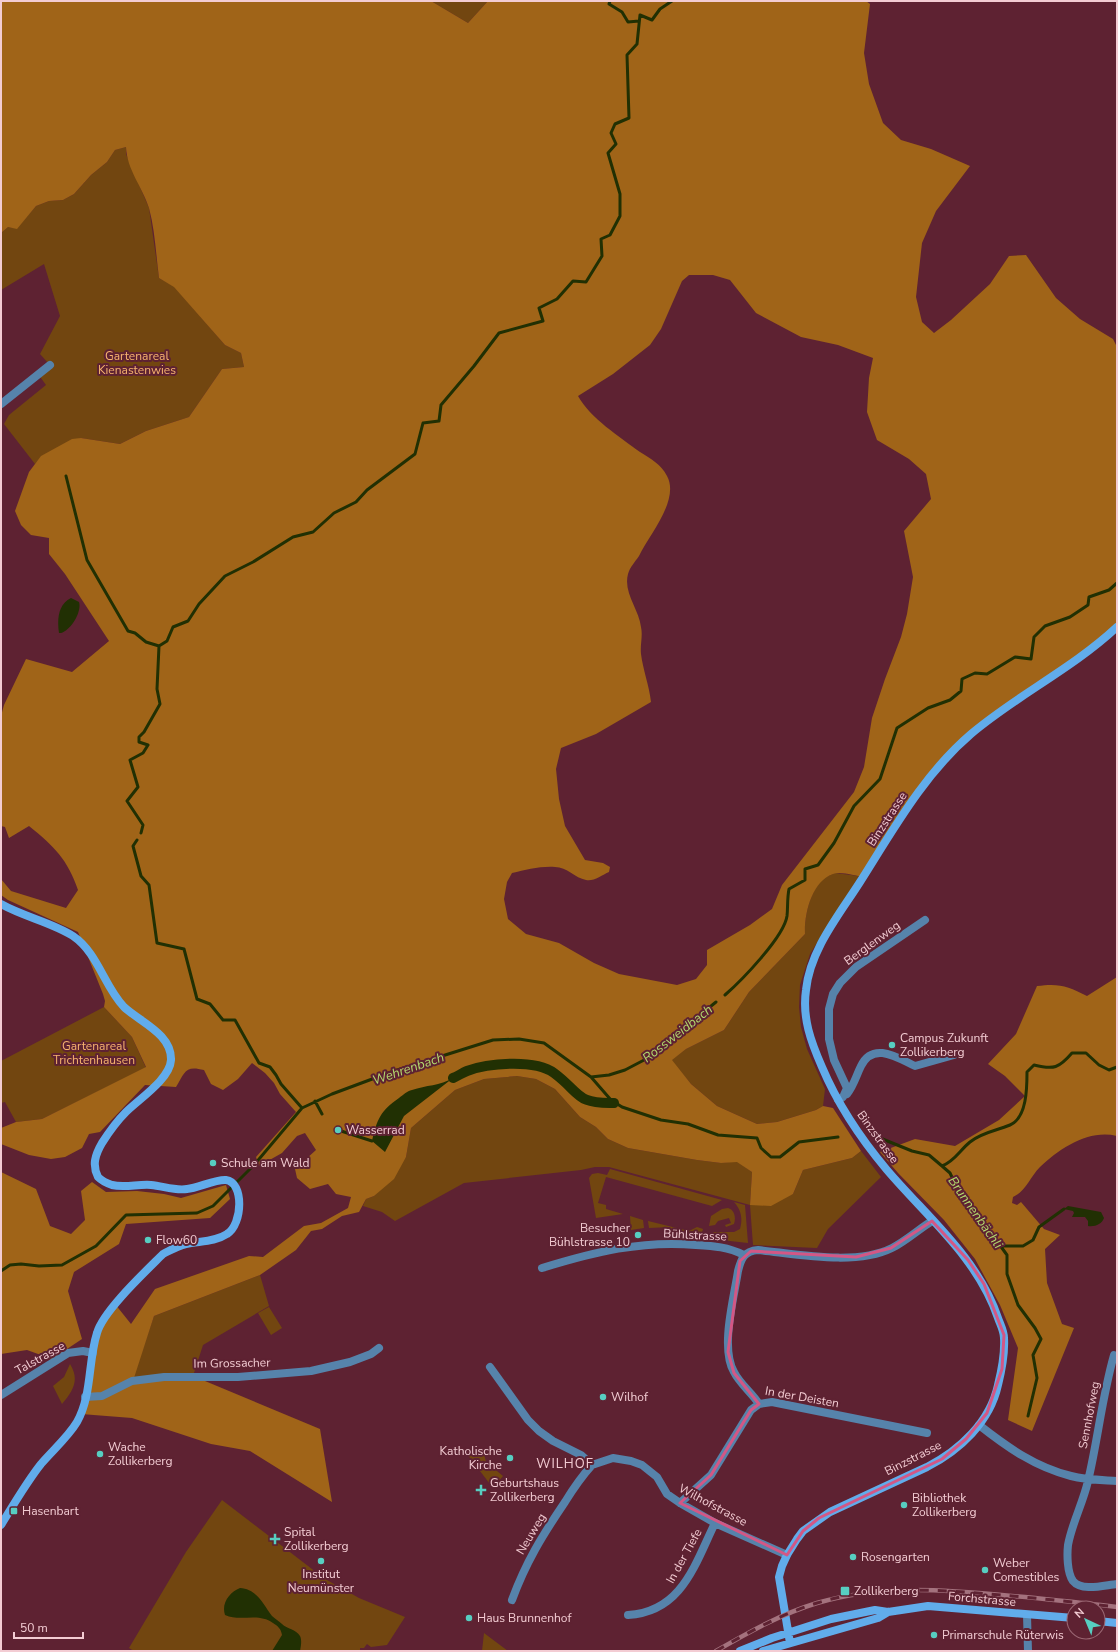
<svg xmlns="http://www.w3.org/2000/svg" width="1118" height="1652" font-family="'Nunito Sans',sans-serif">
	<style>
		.green { fill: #724610 }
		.forest { fill: #a06418; fill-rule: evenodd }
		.water { fill: #213003 }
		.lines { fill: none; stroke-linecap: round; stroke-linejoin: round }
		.stream { stroke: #213003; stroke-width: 3 }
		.canal { stroke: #213003; stroke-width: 10 }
		.street { stroke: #5683ab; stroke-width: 8 }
		.secondary { stroke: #61aceb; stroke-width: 8 }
		.rail-casing { stroke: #a4727e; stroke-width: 4.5 }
		.rail { stroke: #5e2232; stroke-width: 3; stroke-dasharray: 9; stroke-linecap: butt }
		.marked { fill: none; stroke: #d35785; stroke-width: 3; stroke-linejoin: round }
		.poi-dot { fill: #57cec1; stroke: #5e2232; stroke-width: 1.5 }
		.labels { text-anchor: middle; stroke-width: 4; stroke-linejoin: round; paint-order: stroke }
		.park-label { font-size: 12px; fill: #f7b46f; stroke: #5e2232 }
		.street-label { font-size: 12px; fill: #f3ccd3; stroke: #5e2232 }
		.poi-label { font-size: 12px; fill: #f3ccd3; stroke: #5e2232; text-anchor: start }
		.water-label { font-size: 13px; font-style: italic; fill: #b3db6e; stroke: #5e2232 }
		.neighbourhood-label { font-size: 13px; letter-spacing: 1px; fill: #f3ccd3; stroke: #5e2232 }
	</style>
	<rect width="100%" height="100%" fill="#5e2232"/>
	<path class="green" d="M431,1h57l-20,22z
		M126,147v7l23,54 10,70 15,8 51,59 16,8 3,14 -22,2 -33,48 -43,14 -26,13 -39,-6 -39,18 -7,8 -31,-40 5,-9 37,-30 -8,-11 11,-10 -9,-10 20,-38 -16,-52 -43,26v-57l7,-6 9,1 19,-22 13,-5 14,-1 11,-6 17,-19 16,-13 8,-12z
		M835,873l24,3 -49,78 -10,31 -1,22 2,20 6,22 18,40 -2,17 -7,4 -39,12 -20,2 -40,-18 -26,-22 -20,-24 15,-11 38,-19 25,-38 56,-58c-1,-17 5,-43 18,-55 3,-3 8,-4 12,-6z
		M104,1007l28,30 14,31 -104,51 -26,3 -11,-20 -4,1v-42z
		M517,1076l19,3 19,10 25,28 16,10 12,12 20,9 69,12 24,3 16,-2 15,11 -2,33 43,-11 10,-24 49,-12 9,-7 20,26 -53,52 -11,19 -64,-3 -3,-40 -141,-38h-14l-14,3 -117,13 -69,38 -13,-9 -19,-6 3,-7 8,-3 32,-39 5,-29 44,-38 29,-11z
		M610,1169l112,31 -10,6 -106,-29 -8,26 8,2v4l17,5 -27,4 -7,-40 3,-4 6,-1 9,2z
		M734,1202l11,3 3,38 -36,-4 1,-7h21l6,-3c3,-11 1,-19 -6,-27z
		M728,1208c7,2 8,10 6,16l-8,3 -1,-2 6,-2 -2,-5 -11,3 -3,4 -6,1 2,-10 11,-7z
		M630,1216l13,4 1,8 -13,2z
		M648,1221l41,10 8,-4 6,2 -2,8 -18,-1v-1h-12l-1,-8 -21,1z
		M260,1275l9,31 -66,39 -10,31 -61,5 22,-65z
		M269,1307l13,21 -11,7 -13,-22z
		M70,1364c10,16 3,27 -8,40l-9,-18 11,-9z
		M473,1444l11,10 2,8 17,14 -10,12 -26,-34z
		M222,1500l103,79 34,19 46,19 -18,28 -16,2 -4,-3 -3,4h-4v3h-226l-5,-3 57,-96z
		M484,1633l24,18h-26z"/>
	<path class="forest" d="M1,1h430l37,22 20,-22h378l4,3 -6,49 5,31 14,39 18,17 30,9 39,17 -34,45 -14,32 -6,54 6,25 12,11 17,-13 39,-36 19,-28 17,-1 30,43 24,21 33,20 4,8v280l-132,96 -49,45 -72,109c-9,-1 -23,-6 -31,-3 -21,7 -29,40 -28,60l-56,58 -25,38 -38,19 -14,11 19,24 26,22 40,18 20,-2 39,-12 7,-4 10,2 28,43 -9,7 -49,12 -10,24 -22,12 -21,-1 2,-33 -15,-10 -16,1 -24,-3 -69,-12 -20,-9 -12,-12 -16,-10 -25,-28 -19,-10 -19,-3 -33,3 -29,11 -44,38 -5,29 -12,22 -20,17 -8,3 -7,13 -17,4 -20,13 -11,2 -15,19 -36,25 -106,41 -21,65 60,-5 127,53 12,73 -82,-51 -39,-7 -79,-26 -51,-4 14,-75 20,-35 16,20 24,-35 94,-33 14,1 41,-31 17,-3 27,-15 3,-11 -15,-3 -8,-10 -18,5 -13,-11 -2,-9 21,-19 -11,-17 -8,3 -15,17 -23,13 -3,-9 40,-45 -16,-18 -6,-11 -9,-10 -13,-10 -14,16 -15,11 -12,-6 -7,-14c-19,-5 -19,2 -28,17l-31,-2 -45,47 -11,2 -7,14 -17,9 -14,2 -22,-4 -28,-11v-16l15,-6 26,-3 104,-52 -14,-30 -28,-30 1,-6 -2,-7 -25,-62 -70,-32 -7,-5v-16l10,12 55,17 12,-18c-10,-30 -24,-44 -49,-64l-20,12 -4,-11 -4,-1v-110l3,-11 22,-46 46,13 37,-31 -44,-67 -16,-20v-16l-18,-3 -10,-10 -6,-14 14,-39 12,-16 31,-17 9,-1 39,6 26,-13 43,-14 33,-48 22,-2 -3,-14 -16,-8 -51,-58 -15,-9c-3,-23 -4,-48 -10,-70 -7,-22 -22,-38 -23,-61l-11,3 -8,12 -16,13 -17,19 -11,6 -14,1 -13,5 -19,23 -9,-2 -7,6zM689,275h24l17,5 26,33 45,24 37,8 35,13 -4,20 -2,34 10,28 32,19 17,15 5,25 -27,32 9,46 -6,37 -6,23 -16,42 -13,39 -8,49 -10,25 -72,93 -10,24 -22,16 -43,25v15l-11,14 -19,6 -58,-11 -25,-11 -35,-20 -33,-9 -18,-15 -4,-20 3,-17 5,-9c14,-3 28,-7 43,-6 12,0 20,11 31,13 7,2 16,-5 23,-8l1,-5 -7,-4 -18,-3 -20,-34 -6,-27 -3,-30 5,-21 35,-14 55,-32c-2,-17 -8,-32 -10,-48 -1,-9 2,-18 0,-27 -2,-18 -18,-34 -13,-53 2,-7 7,-12 11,-18 10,-21 41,-56 28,-80 -6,-12 -16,-17 -27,-24 -20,-15 -50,-34 -62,-56l35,-22 37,-29 11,-16 21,-48z
		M1117,977v159c-28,-7 -57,12 -77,31 -10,10 -14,24 -27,30l-1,6 5,2 4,-3 23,27 16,6 -15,14 2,34 15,41 12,4 -42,103 -24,-11 10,-72 -18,-43 -25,-46 -31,-39 -46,-47 -18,-21 35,-13 40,7 44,-26 26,-24 -20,-20 -17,-12 28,-30 21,-48c22,-3 31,0 50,10z
		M1,1172l35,17 14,37 21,8 14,-14 -4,-29 11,-9 14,10 31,-1 27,3 17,4 45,-13 4,14 -20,19 -84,6 -7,20 -45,28 -6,19 14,48 -30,20 -25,-9 -26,4z"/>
	<path class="water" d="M71,598l8,4c3,10 -8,28 -18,31h-2c-2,-13 -1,-29 12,-35z
		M453,1078l-49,38 -19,36 -13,-11c5,-21 8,-30 27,-43 4,-3 8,-7 13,-8 14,-5 28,-4 41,-12z
		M1068,1206l33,6 3,6c-2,6 -9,9 -16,8v-5l-3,-4h-13l2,-4 -1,-2 -9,-2z
		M240,1588c17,1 23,16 32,28 3,3 7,5 10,8 5,5 14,5 18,12 2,4 1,10 0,15h-28l10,-16c-1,-6 -4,-9 -9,-12 -15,-11 -32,-1 -48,-8 -4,-12 5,-23 15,-27z"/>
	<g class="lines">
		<path class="stream" d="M610,1l-1,3 13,8 6,10 11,-1
			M66,476l21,84 41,71 7,2 11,9 13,4
			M141,833l2,-8 -16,-24 11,-14 -8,-27 13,-7 5,-8 -9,-3v-5l5,-5 16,-28 -3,-15 2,-43 8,-5 6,-14 15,-6 11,-17 26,-28 28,-14 40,-25 20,-5 21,-19 22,-11 11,-12 48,-36 8,-31 16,-2 2,-16 33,-39 25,-33 44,-12 -4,-13 18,-9 16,-18 13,1 16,-26 -1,-17 9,-4 10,-19v-22l-12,-41 8,-9 -5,-11 4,-9 14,-6 -2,-63 10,-11 3,-29 12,5 8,-11 12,-8
			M137,840l-4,6 8,30 8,9 8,58 27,6 13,50 13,5 13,16h12l24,43 11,4 6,8 5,9 21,24
			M725,995c16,-14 59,-58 62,-79 1,-9 0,-17 2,-27l16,-9v-11l13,-4 16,-22 20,-37 26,-27 17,-51 31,-20 22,-8 11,-9 1,-12 13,-6 12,1 28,-17 16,2 3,-22 11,-11 25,-9 18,-12 1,-8 20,-7 8,-7
			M591,1077l18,-2 16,-5 21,-11 70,-57
			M315,1101l7,13
			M338,1130l34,11
			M880,1138l32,13 17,4 13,11c13,-5 18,-16 28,-24 12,-10 26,-11 40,-17 17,-7 17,-38 17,-53l7,-7c20,5 25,3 38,-12h14l13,12 10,5 8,-3
			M942,1166l8,7 6,13 26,38 12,13 13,18v19l11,31 17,23 6,11 -8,16 4,23 -9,38
			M1000,1246h23l10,-6 6,-13 25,-18
			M1,1271l9,-6 11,-1 18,2 23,-1 34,-19 30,-31 71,-2 16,-7 41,-41 48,-57 30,-14 59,-22 102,-32 26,-1 25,4 47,34 20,23 11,7 39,13 27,4 30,11 39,3 4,10 10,9h9l19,-15 39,-5"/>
		<path class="canal" d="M453,1078c5,-2 9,-5 14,-7 21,-8 68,-12 87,2 27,20 21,31 60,30"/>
		<path class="street" d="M1,404l49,-39
			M847,1094c7,-9 9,-18 14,-28 12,-25 37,-8 54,0l39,-11
			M838,1100l5,-3 4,-9 -13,-28 -5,-21v-30l4,-15 7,-11 16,-16 69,-47
			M542,1268c52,-16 100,-28 154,-23 18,1 32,2 48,10
			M1114,1355c-12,42 -16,84 -26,126 -5,22 -16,42 -20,64 -1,9 -1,28 5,36 9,11 32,4 44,3
			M490,1367l38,53 11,11 14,10 28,14 11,10
			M1,1395l67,-42 15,-2 10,2
			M85,1397l17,-1 30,-15 32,-4h74l73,-6 39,-9 21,-8 8,-6
			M759,1404c-7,-11 -19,-20 -25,-32 -14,-24 0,-74 4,-101 3,-12 6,-20 20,-21 39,4 98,16 134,-2 14,-7 27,-19 40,-27
			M759,1404l13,-2 155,31
			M979,1425c28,22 56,42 92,51 15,4 31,4 46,5
			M592,1465l21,-7 18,3 11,4 15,12 10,17 13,9 35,20 72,32
			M680,1503l31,-28 40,-65 8,-6
			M512,1600c14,-38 30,-64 53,-98 8,-13 17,-26 27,-37
			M628,1615c54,-3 67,-51 87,-92
			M1027,1615l1,36"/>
		<path class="secondary" d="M1,904c23,13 50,18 72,32 25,17 31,50 51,71 16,15 48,27 47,53 -1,19 -32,39 -45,52 -9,9 -17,20 -24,31 -7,12 -10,22 -4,34 4,4 8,6 14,8 12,3 26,-1 39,0 12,1 24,6 36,4 11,-1 29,-10 39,-9 18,2 17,44 1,54 -12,8 -28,7 -41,10 -9,2 -15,6 -23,10 -17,17 -60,57 -66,79 -9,28 -5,63 -20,89 -9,15 -24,28 -36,42 -15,19 -27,40 -40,61
			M1098,1621l19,2
			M790,1643l-11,-66 3,-11 5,-11 10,-16 6,-8 27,-19 97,-45c33,-17 63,-45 71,-82 4,-16 7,-31 6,-47 0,-7 -4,-14 -6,-20 -20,-60 -71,-101 -111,-148 -26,-31 -49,-65 -65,-103 -11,-25 -20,-49 -16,-77 4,-40 33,-75 54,-108 33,-52 64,-108 111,-148 46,-39 101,-65 146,-107
			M740,1651l32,-13 59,-19 44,-9 13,2 40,-6 146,12
			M763,1651l115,-33 10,-6"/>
		<g class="rail-casing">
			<path id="rail" d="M716,1651c33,-19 65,-37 101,-48 63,-19 130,-13 195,-7 35,3 70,7 105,11"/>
		</g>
		<use href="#rail" class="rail"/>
	</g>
	<path class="marked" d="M932,1221l36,39 16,24 20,51 -2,34 -15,44 -21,26 -24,20 -123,59 -16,13 -16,24 -107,-52 31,-28 40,-65 8,-6 -25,-31 -6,-21 12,-91 11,-10 105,6 35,-9z"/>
	<g class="poi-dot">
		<circle cx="892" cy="1045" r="4"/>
		<circle cx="338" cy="1130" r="4"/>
		<circle cx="213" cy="1163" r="4"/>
		<circle cx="638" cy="1235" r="4"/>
		<circle cx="148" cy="1240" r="4"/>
		<circle cx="603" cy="1397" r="4"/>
		<circle cx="100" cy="1454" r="4"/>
		<circle cx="510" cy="1458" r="4"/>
		<path d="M479 1484h4v4h4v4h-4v4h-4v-4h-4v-4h4z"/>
		<circle cx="904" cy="1505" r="4"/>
		<rect x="10" y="1507" width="8" height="8" rx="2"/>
		<path d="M273 1533h4v4h4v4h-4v4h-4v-4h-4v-4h4z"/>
		<circle cx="853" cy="1557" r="4"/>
		<circle cx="321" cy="1561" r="4"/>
		<circle cx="985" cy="1570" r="4"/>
		<rect x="840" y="1586" width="10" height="10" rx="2"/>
		<circle cx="469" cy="1618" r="4"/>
		<circle cx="934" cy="1635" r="4"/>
	</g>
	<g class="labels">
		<g class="park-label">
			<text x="137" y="360">Gartenareal<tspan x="137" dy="14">Kienastenwies</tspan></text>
			<text x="94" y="1050">Gartenareal<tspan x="94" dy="14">Trichtenhausen</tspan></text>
		</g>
		<g class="street-label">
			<text transform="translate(887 819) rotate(-57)" y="4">Binzstrasse</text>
			<text transform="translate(872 943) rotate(-36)" y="4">Berglenweg</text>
			<text transform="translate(878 1137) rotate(54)" y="4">Binzstrasse</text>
			<text transform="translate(695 1235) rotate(3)" y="4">Bühlstrasse</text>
			<text transform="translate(40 1358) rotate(-29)" y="4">Talstrasse</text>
			<text transform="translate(232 1363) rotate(-1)" y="4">Im Grossacher</text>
			<text transform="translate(802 1397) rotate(10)" y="4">In der Deisten</text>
			<text transform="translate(1089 1415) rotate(-79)" y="4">Sennhofweg</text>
			<text transform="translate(913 1458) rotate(-27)" y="4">Binzstrasse</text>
			<text transform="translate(713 1505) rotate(28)" y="4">Wilhofstrasse</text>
			<text transform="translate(531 1534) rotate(-59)" y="4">Neuweg</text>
			<text transform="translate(684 1556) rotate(-61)" y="4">In der Tiefe</text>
			<text transform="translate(982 1599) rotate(5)" y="4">Forchstrasse</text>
		</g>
		<g class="poi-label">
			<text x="900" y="1042">Campus Zukunft<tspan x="900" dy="14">Zollikerberg</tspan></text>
			<text x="346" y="1134">Wasserrad</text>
			<text x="221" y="1167">Schule am Wald</text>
			<text x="630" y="1232" text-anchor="end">Besucher<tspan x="630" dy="14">Bühlstrasse 10</tspan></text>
			<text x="156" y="1244">Flow60</text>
			<text x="611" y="1401">Wilhof</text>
			<text x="108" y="1451">Wache<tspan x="108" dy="14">Zollikerberg</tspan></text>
			<text x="502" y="1455" text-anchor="end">Katholische<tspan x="502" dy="14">Kirche</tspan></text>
			<text x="490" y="1487">Geburtshaus<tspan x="490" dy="14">Zollikerberg</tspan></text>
			<text x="912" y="1502">Bibliothek<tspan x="912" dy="14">Zollikerberg</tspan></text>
			<text x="22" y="1515">Hasenbart</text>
			<text x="284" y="1536">Spital<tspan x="284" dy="14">Zollikerberg</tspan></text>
			<text x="861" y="1561">Rosengarten</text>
			<text x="993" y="1567">Weber<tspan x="993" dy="14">Comestibles</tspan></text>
			<text x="321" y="1578" text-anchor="middle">Institut<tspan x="321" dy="14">Neumünster</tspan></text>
			<text x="854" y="1595">Zollikerberg</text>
			<text x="477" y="1622">Haus Brunnenhof</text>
			<text x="942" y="1639">Primarschule Rüterwis</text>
		</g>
		<g class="water-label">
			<text transform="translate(677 1033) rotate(-38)" y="5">Rossweidbach</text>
			<text transform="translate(408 1068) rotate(-19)" y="5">Wehrenbach</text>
			<text transform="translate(976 1212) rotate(55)" y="5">Brunnenbächli</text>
		</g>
		<g class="neighbourhood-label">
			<text x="565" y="1468">WILHOF</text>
		</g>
	</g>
	<rect width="1118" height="1652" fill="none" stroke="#f3ccd3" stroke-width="4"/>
	<g transform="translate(1086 1620) rotate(316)"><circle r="19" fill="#5e2232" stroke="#9a6672"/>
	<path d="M0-3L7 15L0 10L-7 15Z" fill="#57cec1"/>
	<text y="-6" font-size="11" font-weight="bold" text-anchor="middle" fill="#f3ccd3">N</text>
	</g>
	<path d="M14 1632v6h69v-6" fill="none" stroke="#f3ccd3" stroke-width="2"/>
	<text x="20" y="1632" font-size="12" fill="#f3ccd3" stroke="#5e2232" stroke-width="3" paint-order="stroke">50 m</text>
</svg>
